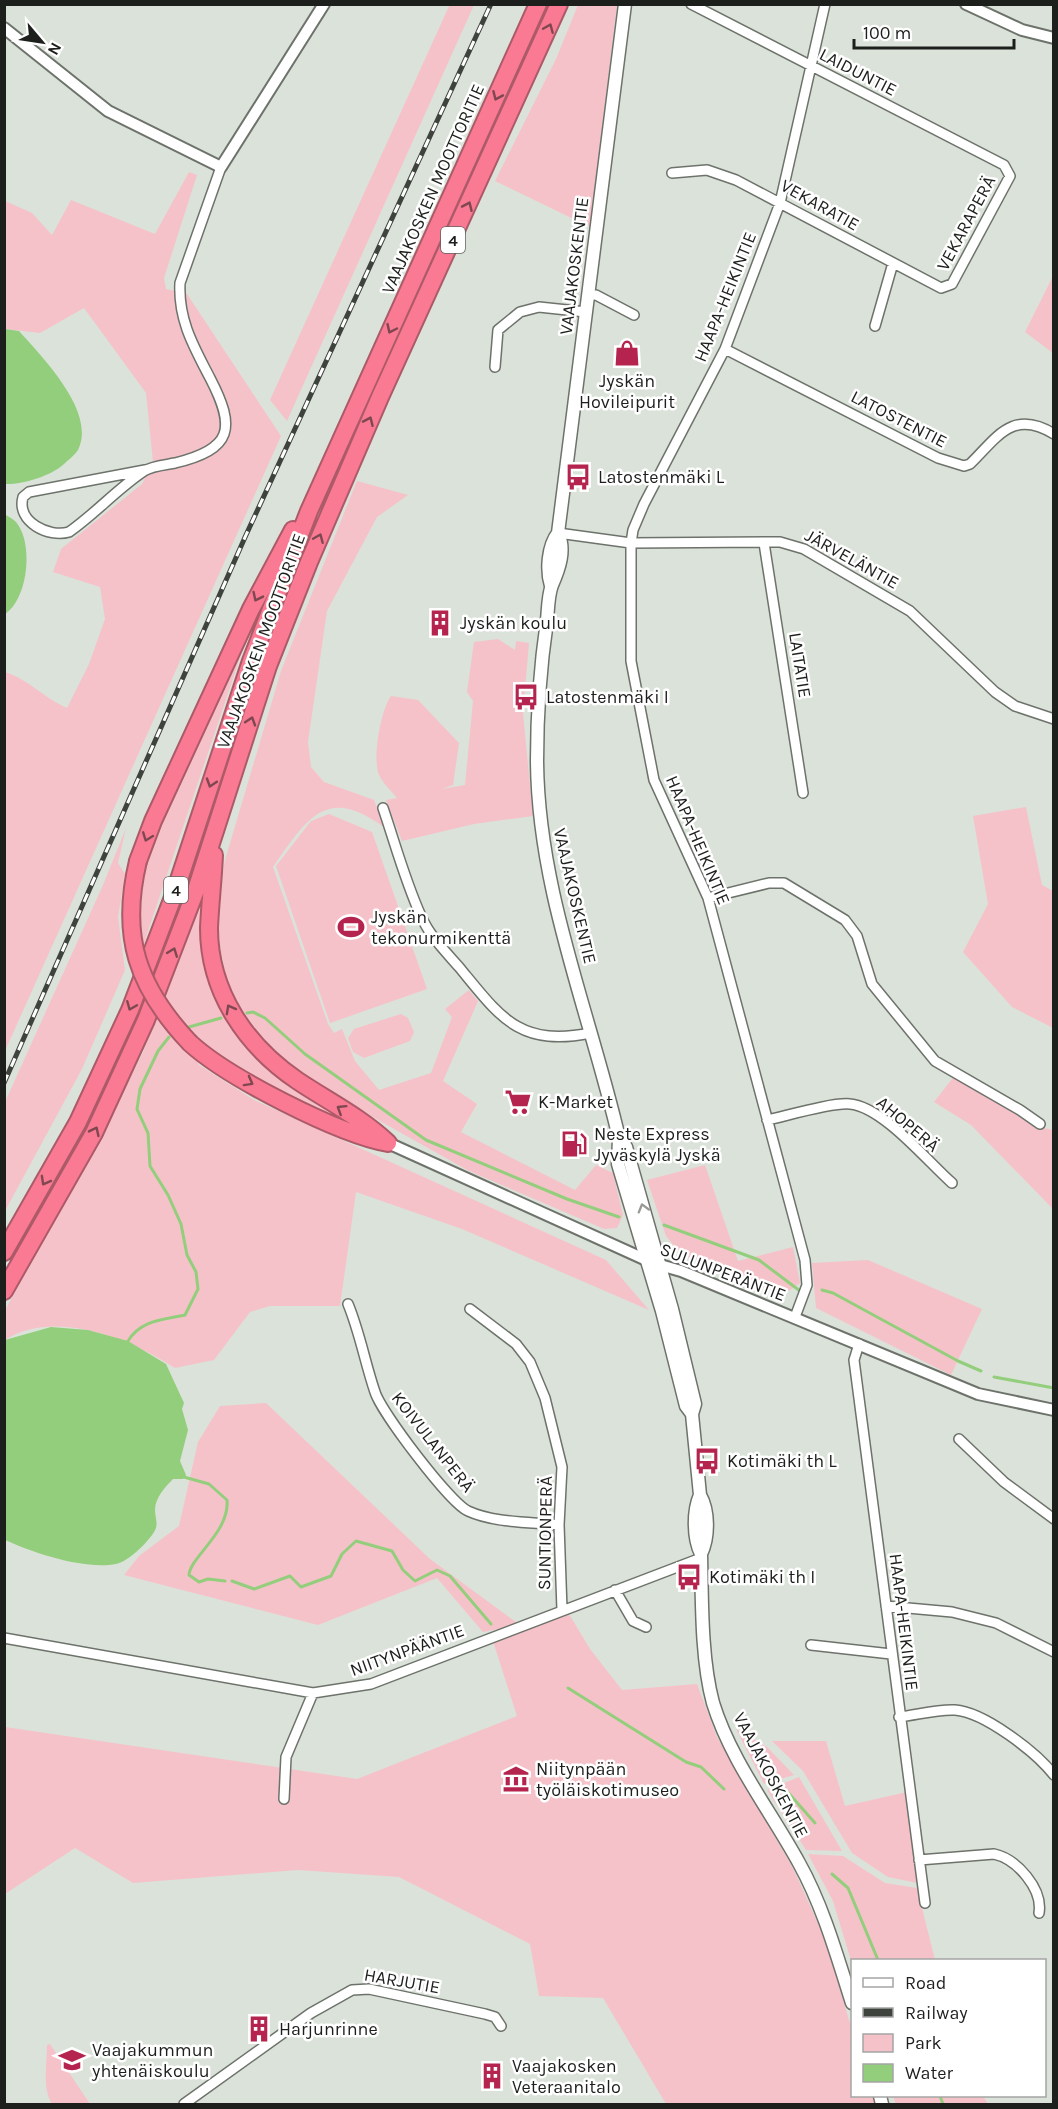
<svg xmlns="http://www.w3.org/2000/svg" width="1058" height="2109" font-family="Karla,sans-serif">
	<style>
		.green { fill: #f6c2c9 }
		.water { fill: #93ce7c }
		.lines { fill: none; stroke-linecap: round; stroke-linejoin: round }
		.stream { stroke: #93ce7c; stroke-width: 3 }
		.minor-casing { stroke: #6d736b; stroke-width: 12 }
		.tertiary-casing { stroke: #6d736b; stroke-width: 14 }
		.secondary-casing { stroke: #6d736b; stroke-width: 15 }
		.motorway-casing { stroke: #ac5a68; stroke-width: 20 }
		.minor { stroke: #fff; stroke-width: 9 }
		.tertiary { stroke: #fff; stroke-width: 10 }
		.secondary { stroke: #fff; stroke-width: 12 }
		.motorway { stroke: #f97a92; stroke-width: 16 }
		.rail-casing { stroke: #3f433e; stroke-width: 5 }
		.rail { stroke: #fff; stroke-width: 3; stroke-dasharray: 9; stroke-linecap: butt }
		.motorway-bridge-casing { stroke: #ac5a68; stroke-width: 20; stroke-linecap: butt }
		.motorway-bridge { stroke: #f97a92; stroke-width: 16 }
		.oneway { stroke: #7f4851 }
		.oneway2 { stroke: #999a98 }
		.labels { text-anchor: middle; stroke-width: 5; stroke-linejoin: round; paint-order: stroke }
		.shield { fill: #fff; stroke: #60625f; stroke-width: 1.5 }
		.shield-label { font-size: 16px; font-weight: bold; fill: #1c1f1b }
		.street-label { font-size: 18px; fill: #1c1f1b; stroke: #fff }
		.poi-label { font-size: 18px; fill: #1c1f1b; stroke: #fff; text-anchor: start }
	</style>
	<rect width="100%" height="100%" fill="#dbe2d9"/>
	<path class="green" d="M450,4l24,1 -187,416 -17,-21z
		M578,5h39l-27,222 -95,-46 61,-122z
		M189,172l8,3 -33,103 2,11 21,5 94,142 -276,615v-379c23,7 39,26 62,36l22,-44 16,-45 -5,-32 -47,-15 8,-23 81,-65 11,-22 -7,-69 -62,-85 -44,25 -35,-4v-128l27,12 20,22 19,-35 84,34z
		M1053,276v77l-28,-21z
		M357,481l51,14 -31,22 -50,94 -19,131 3,25 13,15 50,18 11,28c-58,-44 -78,-10 -112,39l55,157 6,9 8,-4 13,32 24,29 52,-17 21,-56 -7,-8 24,-19 9,11 -35,80 34,23 -16,28 114,58 21,-25 17,8 10,42 -6,13 -13,1 -135,-58 -141,-79 -56,-43 -25,-28 -18,-31 -12,-57 2,-36 6,-37 56,-189z
		M247,637l-100,297 -5,19 -4,-48 11,-51 28,-69z
		M498,639l17,11 1,-9 13,2 -6,70 10,103 -59,8 -72,17 -16,-41 11,-2c-6,-7 -14,-15 -18,-23 -7,-16 2,-66 12,-79l27,4 41,43 -6,42 -11,4 23,-4 8,-84 -6,-9 7,-50z
		M1026,807l16,78 11,6v137l-41,-21 -49,-55 25,-48 -15,-88z
		M329,814l43,18 55,157 -97,34 -54,-157 35,-45z
		M126,828l-8,35 7,11 -7,43 7,53 -43,99 -77,142v-109l98,-217z
		M203,898l24,117 142,116 -84,-36 -66,-36 -41,-35 -8,10 26,23 3,8 55,35 352,160 43,50 -187,-81 -106,-37 -16,114h-70l-20,6 -36,48 -39,8c-44,-29 -121,-60 -170,-28v-30l96,-173 42,-85z
		M401,1014l7,4 6,14 -4,9 -46,17 -11,-6 -5,-14 6,-9z
		M955,1075l85,52 13,3v79l-82,-84 -37,-23z
		M705,1165l33,96 55,-14 7,36 -17,12 -102,-41 -15,-18 -19,-56z
		M868,1260l114,49 -31,66 -135,-67 -4,-45z
		M266,1403l164,156 90,66 -37,7 -46,-54 -119,47 -194,-50 15,-19 40,-30 19,-84 22,-36z
		M566,1609l24,40 32,41 75,-6 20,53 76,131 32,71 27,91v66h20l3,8h-209l-63,-106 -64,-2 -9,-52 -131,-67 -101,-7 -165,13 -58,-35 -70,46v-167l352,52 160,-63 -25,-78z
		M736,1729l31,18 27,28 -30,9z
		M772,1741h54l19,65 62,-14 10,91 -29,-6 -36,-24 -49,-82z
		M799,1777l43,74 -36,-1 -39,-60z
		M808,1854l35,2 42,27 32,5 18,72h-83v4l-19,-63z
		M50,2044l40,60h-38c-10,-15 -5,-42 -5,-59z
		M893,2096h90l5,8h-92z"/>
	<path class="water" d="M5,329l14,2c23,26 78,81 59,119 -3,5 -10,10 -14,14 -13,12 -42,21 -60,20z
		M4,514c4,2 9,5 12,8 18,21 12,77 -11,92z
		M51,1327l37,3 40,11 38,23 18,39 -2,6 6,21 -8,31 6,14 -3,4h-10c-8,8 -18,19 -18,31 0,8 4,14 -1,22 -7,11 -25,29 -38,32 -32,6 -82,-11 -111,-24v-200z"/>
	<g class="lines">
		<path class="stream" d="M247,1013l6,-1 12,6 40,36 121,86 141,59 52,18
			M189,1027l32,-9
			M664,1225l95,35 41,31
			M822,1290l11,3 125,68 23,10
			M128,1341c13,-21 34,-21 57,-26l13,-26 -2,-17 -9,-17 -6,-31 -13,-29 -18,-29 -2,-33 -11,-24 3,-20 18,-38 11,-14
			M994,1377l60,11
			M184,1477l25,7 18,16c3,32 -37,57 -38,75l10,7 9,-3 17,2
			M232,1581l22,8 36,-13 11,11 30,-11 11,-22 14,-13 36,10 11,19 12,11 22,-11 13,6 41,48
			M568,1688l118,74 15,5 23,22
			M785,1789l30,34
			M832,1874l16,14 30,72
			M940,2096l3,8"/>
		<g class="minor-casing">
			<path id="minor" d="M672,173l35,-3 29,10 205,108 11,-4 58,-108 -6,-11 -313,-161
				M589,295h7l38,20
				M875,326l18,-63
				M725,349l213,109 26,8 6,-2c26,-25 42,-56 84,-30
				M495,367l3,-37 22,-18 19,-5 47,5
				M145,470l-116,22 -6,5c-7,25 26,41 46,35 26,-18 48,-43 75,-61 8,-5 21,-6 31,-8 58,-14 61,-35 35,-85 -16,-31 -32,-58 -30,-95l41,-116
				M558,533l73,10 149,-1 24,7 106,62 85,81 20,14 39,13
				M764,543l39,250
				M383,808c12,35 22,73 38,108 8,19 24,35 38,51 42,51 60,80 132,66
				M708,898l61,-15h15l61,37 12,16 15,48 63,77 85,49 20,14
				M767,1120c19,-4 66,-18 83,-16 33,3 77,57 102,79
				M348,1304c12,29 17,59 27,88 6,20 75,111 93,119 26,12 62,11 91,14
				M470,1309l46,35 14,18 15,36 17,69 -3,58 3,85
				M795,1317l12,-32 -2,-25 -97,-362 -54,-118 -23,-119v-118l2,-13 11,-26 81,-155 55,-146 45,-199
				M859,1344l-5,16 71,543
				M959,1439l45,43 50,37
				M615,1590l18,31 13,6
				M886,1606l66,6 44,11 58,29
				M4,1638l309,55 58,-9 330,-126
				M811,1645l80,9
				M899,1717c18,-2 38,-8 56,-7 29,2 81,42 99,65
				M284,1799l2,-42 27,-64
				M919,1860l75,-6c23,5 49,35 45,59
				M184,2104l127,-91 41,-23 17,-1 116,25 10,3 6,9"/>
		</g>
		<g class="tertiary-casing">
			<path id="tertiary" d="M966,4l56,26 32,8
				M4,28l104,83 113,56 103,-163
				M388,1143l265,120 28,8 297,123 76,16"/>
		</g>
		<g class="secondary-casing">
			<path id="secondary" d="M625,4l-67,529c8,17 1,36 -6,52 -4,10 -4,25 -5,36 -7,47 -10,93 -10,140 1,130 53,252 82,377l7,9 46,162 23,95 -3,10 8,81c9,16 9,42 1,59
				M551,586c-5,-16 -3,-40 7,-53
				M619,1138l-1,26 44,147 24,95 6,8
				M700,1495c-7,16 -7,43 1,59 1,45 0,105 12,149 18,58 57,107 86,160 24,43 38,93 53,140
				M880,2096l2,8"/>
		</g>
		<g class="motorway-casing">
			<path id="motorway" d="M214,855c-1,24 -4,49 -5,73 0,64 37,118 89,153 30,20 64,37 90,62
				M138,861l15,-40 98,-212 42,-79
				M190,1043c37,34 148,91 198,100
				M4,1252l74,-130 52,-112 45,-118 76,-231 58,-150 229,-507
				M4,1291l90,-158 52,-113 50,-130 72,-224 41,-104 71,-165 179,-393"/>
		</g>
		<use href="#minor" class="minor"/>
		<use href="#tertiary" class="tertiary"/>
		<use href="#secondary" class="secondary"/>
		<use href="#motorway" class="motorway"/>
		<g class="rail-casing">
			<path id="rail" d="M4,1083l242,-548 245,-531"/>
		</g>
		<use href="#rail" class="rail"/>
		<g class="motorway-bridge-casing">
			<path id="motorway-bridge" d="M138,861c-18,75 -1,126 52,182"/>
		</g>
		<use href="#motorway-bridge" class="motorway-bridge"/>
	</g>
	<defs><path id="oneway-chevron" d="M-2-3.5L2.5 0L-2 3.5" fill="none" stroke-width="1.6" stroke-linecap="round" stroke-linejoin="round" transform="scale(1.5)"/></defs>
	<g class="oneway">
		<use href="#oneway-chevron" transform="translate(549 28) rotate(-67)"/>
		<use href="#oneway-chevron" transform="translate(497 96) rotate(114)"/>
		<use href="#oneway-chevron" transform="translate(468 206) rotate(-66)"/>
		<use href="#oneway-chevron" transform="translate(391 329) rotate(115)"/>
		<use href="#oneway-chevron" transform="translate(369 421) rotate(-66)"/>
		<use href="#oneway-chevron" transform="translate(319 538) rotate(-67)"/>
		<use href="#oneway-chevron" transform="translate(257 597) rotate(116)"/>
		<use href="#oneway-chevron" transform="translate(251 721) rotate(-72)"/>
		<use href="#oneway-chevron" transform="translate(211 783) rotate(108)"/>
		<use href="#oneway-chevron" transform="translate(147 837) rotate(111)"/>
		<use href="#oneway-chevron" transform="translate(173 952) rotate(-69)"/>
		<use href="#oneway-chevron" transform="translate(131 1006) rotate(112)"/>
		<use href="#oneway-chevron" transform="translate(230 1009) rotate(-119)"/>
		<use href="#oneway-chevron" transform="translate(249 1082) rotate(29)"/>
		<use href="#oneway-chevron" transform="translate(341 1109) rotate(-148)"/>
		<use href="#oneway-chevron" transform="translate(95 1131) rotate(-64)"/>
		<use href="#oneway-chevron" transform="translate(45 1181) rotate(119)"/>
	</g>
	<use class="oneway2" href="#oneway-chevron" transform="translate(643 1208) rotate(-106)"/>
	<defs>
		<g id="shop-bare" transform="scale(2.07)"><path d="M-5-2.5h2.3a2.7 3.5 0 0 1 5.4 0H5L5.5 6h-11ZM-1.5-2.5h3a1.5 2.3 0 0 0-3 0Z" fill="#b5244e" stroke="#fff" stroke-width="2.5" paint-order="stroke"/></g>
		<g id="bus-bare" transform="scale(2.07)"><path d="M-5-6H5V4H4V6H2V4H-2V6H-4V4H-5ZM-3.5-4V0h7V-4ZM-3.5 1.2v1.5H-2V1.2ZM2 1.2v1.5H3.5V1.2Z" fill="#b5244e" stroke="#fff" stroke-width="2.5" paint-order="stroke"/></g>
		<g id="building-bare" transform="scale(2.07)"><path d="M-4-6H4V6H1V3H-1V6H-4ZM-2.5-4.3h1.7v1.8h-1.7ZM.8-4.3h1.7v1.8H.8ZM-2.5-1h1.7V.8h-1.7ZM.8-1h1.7V.8H.8Z" fill="#b5244e" stroke="#fff" stroke-width="2.5" paint-order="stroke"/></g>
		<g id="stadium-bare" transform="scale(2.07)"><path d="M0-5a6.5 5 0 1 0 0 10a6.5 5 0 1 0 0-10ZM-3.5-1.8h7v3.6h-7Z" fill="#b5244e" stroke="#fff" stroke-width="2.5" paint-order="stroke"/></g>
		<g id="supermarket-bare" transform="scale(2.07)"><path d="M-6-5.5h2.5l.6 2H6L4.5 2H-2.5L-4.4-4H-6ZM-1.5 3.2a1.3 1.3 0 1 0 .1 0ZM3 3.2a1.3 1.3 0 1 0 .1 0Z" fill="#b5244e" stroke="#fff" stroke-width="2.5" paint-order="stroke"/></g>
		<g id="fuel-bare" transform="scale(2.07)"><path d="M-5.5-6h7V0h2V4h1.3V-2.5L3-4.5l.8-.8L6-3V5H2.5V1h-1V6h-7ZM-4.2-4.7v3.2H.2V-4.7Z" fill="#b5244e" stroke="#fff" stroke-width="2.5" paint-order="stroke"/></g>
		<g id="museum-bare" transform="scale(2.07)"><path d="M0-6L6-3V-2H-6V-3ZM-5-1h2V3h-2ZM-1-1h2V3h-2ZM3-1h2V3H3ZM-6 4H6V6H-6Z" fill="#b5244e" stroke="#fff" stroke-width="2.5" paint-order="stroke"/></g>
		<g id="school-bare" transform="scale(2.07)"><path d="M0-5L7-2L0 1L-7-2ZM-4 1L0 2.5L4 1V4Q0 6-4 4Z" fill="#b5244e" stroke="#fff" stroke-width="2.5" paint-order="stroke"/></g>
	</defs>
	<g fill-rule="evenodd">
		<use href="#shop-bare" x="627" y="353"/>
		<use href="#bus-bare" x="578" y="477"/>
		<use href="#building-bare" x="440" y="623"/>
		<use href="#bus-bare" x="526" y="697"/>
		<use href="#stadium-bare" x="351" y="927"/>
		<use href="#supermarket-bare" x="518" y="1102"/>
		<use href="#fuel-bare" x="574" y="1144"/>
		<use href="#bus-bare" x="707" y="1461"/>
		<use href="#bus-bare" x="689" y="1577"/>
		<use href="#museum-bare" x="516" y="1779"/>
		<use href="#building-bare" x="259" y="2029"/>
		<use href="#school-bare" x="72" y="2060"/>
		<use href="#building-bare" x="492" y="2076"/>
	</g>
	<g class="labels">
		<g class="shield">
			<rect x="441" y="227" width="24" height="26" rx="4.5"/>
			<rect x="164" y="877" width="24" height="26" rx="4.5"/>
		</g>
		<g class="shield-label">
			<text x="453" y="246">4</text>
			<text x="176" y="896">4</text>
		</g>
		<g class="street-label">
			<text transform="translate(858 72) rotate(27)" y="6">LAIDUNTIE</text>
			<text transform="translate(433 189) rotate(-66)" y="6">VAAJAKOSKEN MOOTTORITIE</text>
			<text transform="translate(820 205) rotate(29)" y="6">VEKARATIE</text>
			<text transform="translate(966 223) rotate(-62)" y="6">VEKARAPERÄ</text>
			<text transform="translate(574 266) rotate(-83)" y="6">VAAJAKOSKENTIE</text>
			<text transform="translate(725 297) rotate(-68)" y="6">HAAPA-HEIKINTIE</text>
			<text transform="translate(899 419) rotate(27)" y="6">LATOSTENTIE</text>
			<text transform="translate(852 559) rotate(29)" y="6">JÄRVELÄNTIE</text>
			<text transform="translate(261 641) rotate(-70)" y="6">VAAJAKOSKEN MOOTTORITIE</text>
			<text transform="translate(800 665) rotate(81)" y="6">LAITATIE</text>
			<text transform="translate(698 840) rotate(67)" y="6">HAAPA-HEIKINTIE</text>
			<text transform="translate(575 896) rotate(77)" y="6">VAAJAKOSKENTIE</text>
			<text transform="translate(908 1124) rotate(40)" y="6">AHOPERÄ</text>
			<text transform="translate(723 1272) rotate(21)" y="6">SULUNPERÄNTIE</text>
			<text transform="translate(433 1442) rotate(52)" y="6">KOIVULANPERÄ</text>
			<text transform="translate(545 1533) rotate(-89)" y="6">SUNTIONPERÄ</text>
			<text transform="translate(904 1622) rotate(83)" y="6">HAAPA-HEIKINTIE</text>
			<text transform="translate(407 1650) rotate(-20)" y="6">NIITYNPÄÄNTIE</text>
			<text transform="translate(771 1775) rotate(62)" y="6">VAAJAKOSKENTIE</text>
			<text transform="translate(402 1981) rotate(10)" y="6">HARJUTIE</text>
		</g>
		<g class="poi-label">
			<text x="627" y="387" text-anchor="middle">Jyskän<tspan x="627" dy="21">Hovileipurit</tspan></text>
			<text x="598" y="483">Latostenmäki L</text>
			<text x="460" y="629">Jyskän koulu</text>
			<text x="546" y="703">Latostenmäki I</text>
			<text x="371" y="923">Jyskän<tspan x="371" dy="21">tekonurmikenttä</tspan></text>
			<text x="538" y="1108">K-Market</text>
			<text x="594" y="1140">Neste Express<tspan x="594" dy="21">Jyväskylä Jyskä</tspan></text>
			<text x="727" y="1467">Kotimäki th L</text>
			<text x="709" y="1583">Kotimäki th I</text>
			<text x="536" y="1775">Niitynpään<tspan x="536" dy="21">työläiskotimuseo</tspan></text>
			<text x="279" y="2035">Harjunrinne</text>
			<text x="92" y="2056">Vaajakummun<tspan x="92" dy="21">yhtenäiskoulu</tspan></text>
			<text x="512" y="2072">Vaajakosken<tspan x="512" dy="21">Veteraanitalo</tspan></text>
		</g>
	</g>
	<rect width="1058" height="2109" fill="none" stroke="#1c1f1b" stroke-width="12"/>
	<rect x="851" y="1959" width="195" height="138" fill="#ffffff" stroke="#a4a5a4" stroke-width="1.5"/>
	<rect x="863" y="1978" width="30" height="9" fill="#ffffff" stroke="#a4a5a4" stroke-width="1.5"/>
	<text x="905" y="1989" font-size="18" fill="#1c1f1b">Road</text>
	<rect x="863" y="2008" width="30" height="9" fill="#3f433e" stroke="#a4a5a4" stroke-width="1.5"/>
	<text x="905" y="2019" font-size="18" fill="#1c1f1b">Railway</text>
	<rect x="863" y="2034" width="30" height="18" fill="#f6c2c9" stroke="#a4a5a4" stroke-width="1.5"/>
	<text x="905" y="2049" font-size="18" fill="#1c1f1b">Park</text>
	<rect x="863" y="2064" width="30" height="18" fill="#93ce7c" stroke="#a4a5a4" stroke-width="1.5"/>
	<text x="905" y="2079" font-size="18" fill="#1c1f1b">Water</text>
	<g transform="translate(42 42) rotate(119)" stroke="#ffffff" stroke-width="4.5" paint-order="stroke">
	<path d="M0-4.5L10 22L0 15L-10 22Z" fill="#1c1f1b"/>
	<text y="-9" font-size="16" font-weight="bold" text-anchor="middle" fill="#1c1f1b">N</text>
	</g>
	<path d="M854 39v9h160v-9" fill="none" stroke="#1c1f1b" stroke-width="3"/>
	<text x="863" y="39" font-size="18" fill="#1c1f1b" stroke="#ffffff" stroke-width="4.5" paint-order="stroke">100 m</text>
</svg>
